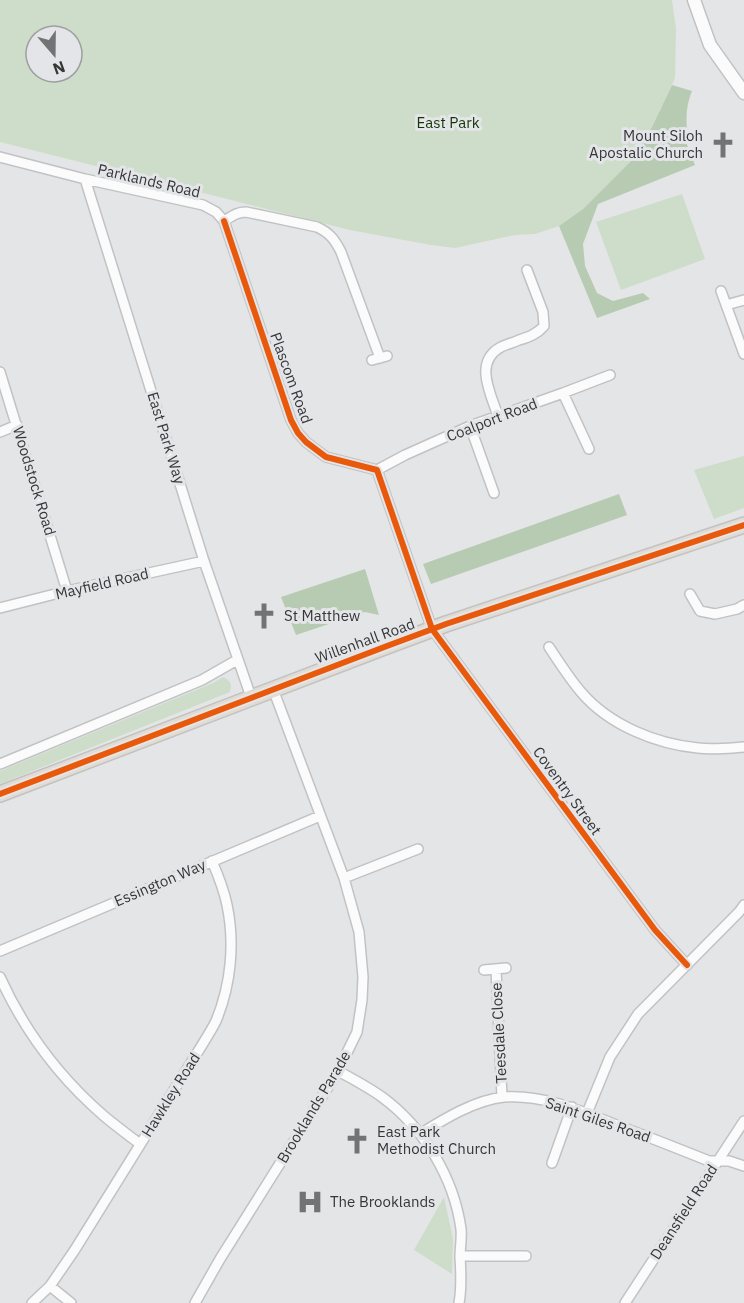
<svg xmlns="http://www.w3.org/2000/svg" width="744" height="1303" font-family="'IBM Plex Sans',sans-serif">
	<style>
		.green { fill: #cedcca; fill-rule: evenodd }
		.forest { fill: #b7cbb2 }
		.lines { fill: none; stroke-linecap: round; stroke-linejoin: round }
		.minor-casing { stroke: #c1c2c4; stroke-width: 12 }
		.tertiary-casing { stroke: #c1c2c4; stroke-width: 15 }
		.trunk-casing { stroke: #c2c2c3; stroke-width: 18 }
		.minor { stroke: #fbfbfb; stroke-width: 9 }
		.tertiary { stroke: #fbfbfb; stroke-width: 12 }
		.trunk { stroke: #e0dcd3; stroke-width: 15 }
		.cycleway-casing { stroke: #e3e5e8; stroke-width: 10 }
		.cycleway { stroke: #e8590c; stroke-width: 6 }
		.labels { text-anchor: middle; stroke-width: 6; stroke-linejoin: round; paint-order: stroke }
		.park-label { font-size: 15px; fill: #143604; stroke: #e3e5e8 }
		.poi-label { font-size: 15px; fill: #363637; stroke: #e3e5e8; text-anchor: start }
		.street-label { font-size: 15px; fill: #363637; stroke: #e3e5e8 }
	</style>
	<rect width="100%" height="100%" fill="#e4e5e7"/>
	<path class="green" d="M0,0h672l4,29 -1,49 -35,74 -57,57 -24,17 -24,8 -20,1 -60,13 -24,-3 -81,-15 -350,-88zM36,36h36v36h-36z
		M682,194l23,65 -84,31 -25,-68z
		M744,456v52l-30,11 -20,-49z
		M223,677c8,4 9,7 7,15l-230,92v-13l213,-88z
		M444,1197l9,42 -1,35 -38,-24z"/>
	<path class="forest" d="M672,85l20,6c-7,17 -6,32 -4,50l-2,1 9,23 -97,39 -15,40 2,22 12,27 16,8 30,-8 7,6 -53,19 -38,-92 24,-17 57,-57z
		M619,494l8,21 -196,69 -8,-20z
		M365,569l14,46 -14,-3 -69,23 -15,-38z"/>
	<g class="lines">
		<g class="minor-casing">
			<path id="minor" d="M0,157l85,22 118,26 13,7 8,9c8,-5 13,-9 22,-9l71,15c13,6 18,13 24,25l39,106
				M85,179l119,382 47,136
				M224,221l67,199 7,13 8,9 20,15 51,13 55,159 223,301 32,35
				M721,291l23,63
				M726,305l18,-5
				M372,360l15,-4
				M0,372l67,219
				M563,393l26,56
				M498,416c-7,-22 -25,-54 3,-69 6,-3 12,-4 18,-7 10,-3 18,-6 25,-14l-1,-14 -16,-42
				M470,426l24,67
				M0,432l17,-7
				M377,470l28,-15 65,-29 93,-33 47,-18
				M690,594l10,17 15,3 22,-5 7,-4
				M0,608l67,-17 137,-30
				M549,647c10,15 20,31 32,45 28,33 75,52 117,56 15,2 31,0 46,-1
				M0,764l202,-84 35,-20
				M344,878l74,-29
				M0,951l320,-135
				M496,969l6,128
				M484,970l22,-2
				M0,977c24,53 60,101 104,139 12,10 24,19 36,28
				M338,1071c15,8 30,16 44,26 42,31 72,81 79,132 1,9 -1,19 -1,28 1,15 2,30 -1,46
				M587,1113l23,-56 28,-43 101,-102 5,-7
				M420,1134c24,-15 55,-34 84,-37 40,-3 79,15 115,29 30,11 60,23 90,35h20l15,5
				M552,1163l20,-56
				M460,1256h66
				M50,1286l21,17
				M32,1303l18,-17 24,-35 128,-206c5,-8 10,-16 14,-24 15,-36 19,-78 11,-116 -3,-15 -9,-30 -15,-44
				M195,1303l25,-44 118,-188 19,-39 5,-32 1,-23 -4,-45 -15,-54 -71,-189
				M625,1303l119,-182"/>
		</g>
		<g class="tertiary-casing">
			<path id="tertiary" d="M694,0l16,45 34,48"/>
		</g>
		<g class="trunk-casing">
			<path id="trunk" d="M0,794l387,-148 59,-22 298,-99"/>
		</g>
		<use href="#minor" class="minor"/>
		<use href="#tertiary" class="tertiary"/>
		<use href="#trunk" class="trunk"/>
		<g class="cycleway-casing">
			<path id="cycleway" d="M224,221l67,199 7,13 8,9 20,15 51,13 55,159 223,301 32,35
				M0,794l387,-148 59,-22 298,-99"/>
		</g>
		<use href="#cycleway" class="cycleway"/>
	</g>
	<defs>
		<g id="church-bare" transform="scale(2.07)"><path d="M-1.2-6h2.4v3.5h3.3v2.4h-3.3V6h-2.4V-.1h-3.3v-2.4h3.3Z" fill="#737375" stroke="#e3e5e8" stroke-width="2.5" paint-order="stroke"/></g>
		<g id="hospital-bare" transform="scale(2.07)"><path d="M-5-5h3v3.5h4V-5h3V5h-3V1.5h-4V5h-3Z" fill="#737375" stroke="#e3e5e8" stroke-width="2.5" paint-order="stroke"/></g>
	</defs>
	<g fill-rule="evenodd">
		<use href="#church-bare" x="723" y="145"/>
		<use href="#church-bare" x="264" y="616"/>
		<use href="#church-bare" x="357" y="1141"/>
		<use href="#hospital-bare" x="310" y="1202"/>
	</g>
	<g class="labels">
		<g class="park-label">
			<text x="448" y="128">East Park</text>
		</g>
		<g class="poi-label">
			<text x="703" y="141" text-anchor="end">Mount Siloh<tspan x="703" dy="17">Apostalic Church</tspan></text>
			<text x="284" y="621">St Matthew</text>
			<text x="377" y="1137">East Park<tspan x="377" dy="17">Methodist Church</tspan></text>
			<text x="330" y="1207">The Brooklands</text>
		</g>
		<g class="street-label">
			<text transform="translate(149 181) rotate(13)" y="5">Parklands Road</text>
			<text transform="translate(291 378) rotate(70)" y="5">Plascom Road</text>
			<text transform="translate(492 420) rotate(-21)" y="5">Coalport Road</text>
			<text transform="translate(166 438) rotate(73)" y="5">East Park Way</text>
			<text transform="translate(34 481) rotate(73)" y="5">Woodstock Road</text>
			<text transform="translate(102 584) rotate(-13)" y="5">Mayfield Road</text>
			<text transform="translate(365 641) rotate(-20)" y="5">Willenhall Road</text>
			<text transform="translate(567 791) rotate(54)" y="5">Coventry Street</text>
			<text transform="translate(160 883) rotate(-23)" y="5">Essington Way</text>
			<text transform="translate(499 1033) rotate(-93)" y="5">Teesdale Close</text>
			<text transform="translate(171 1095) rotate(-58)" y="5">Hawkley Road</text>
			<text transform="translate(314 1107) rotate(-59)" y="5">Brooklands Parade</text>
			<text transform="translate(598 1120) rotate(19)" y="5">Saint Giles Road</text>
			<text transform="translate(684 1212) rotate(-57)" y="5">Deansfield Road</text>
		</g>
	</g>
	<g transform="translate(54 54) rotate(160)"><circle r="28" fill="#e3e5e8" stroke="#9e9fa1" stroke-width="1.5"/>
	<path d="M0-4.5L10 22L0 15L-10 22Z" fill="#737375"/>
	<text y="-9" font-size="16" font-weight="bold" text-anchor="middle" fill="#363637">N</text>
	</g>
</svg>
